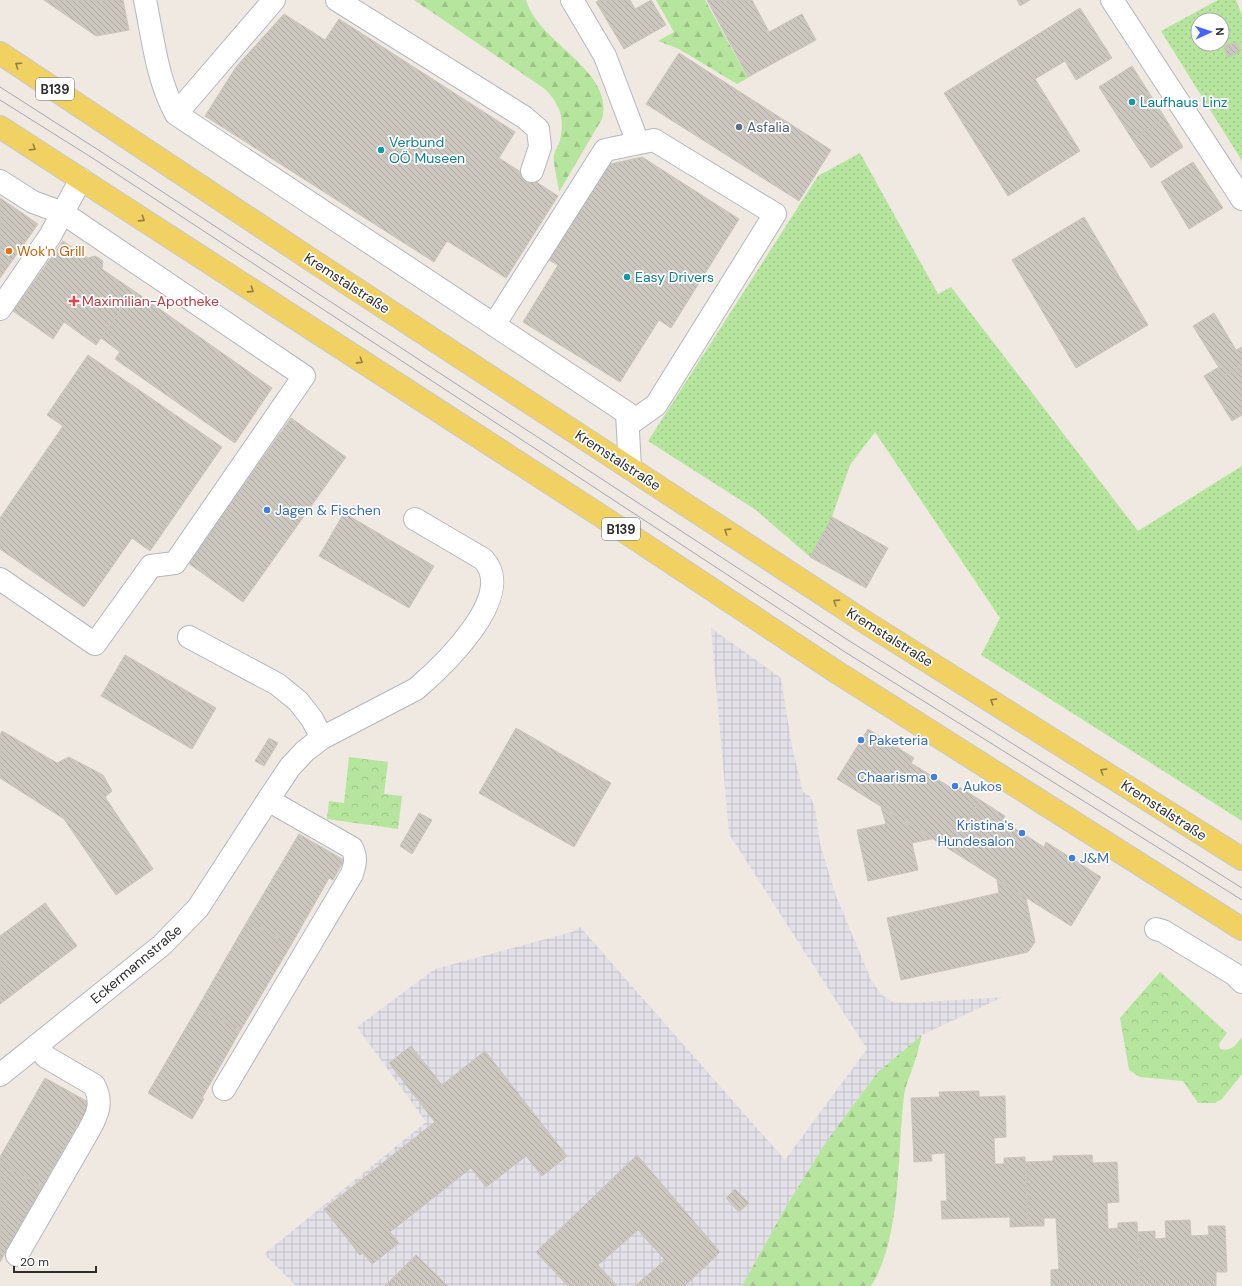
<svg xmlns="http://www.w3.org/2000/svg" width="1242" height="1286" font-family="'DM Sans',sans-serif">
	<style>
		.industrial { fill: url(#industrial-grid) }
		.grass { fill: url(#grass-dots); fill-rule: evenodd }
		.forest { fill: url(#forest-firs) }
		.park { fill: url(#park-crowns) }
		.building { fill: url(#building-back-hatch); stroke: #cbc5ba }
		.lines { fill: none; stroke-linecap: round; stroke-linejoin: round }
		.minor-casing { stroke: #b4b7c1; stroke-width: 24 }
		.major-casing { stroke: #c9c9c9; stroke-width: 24 }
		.minor { stroke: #fff; stroke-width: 22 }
		.major { stroke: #f2d163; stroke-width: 22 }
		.tram { stroke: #a3a6b8; stroke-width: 1 }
		.oneway { stroke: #908048 }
		.culture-dot { fill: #0f9aa8; stroke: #fff; stroke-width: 1.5 }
		.service-dot { fill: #5c6f8a; stroke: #fff; stroke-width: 1.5 }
		.food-dot { fill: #e8710a; stroke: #fff; stroke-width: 1.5 }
		.health-dot { fill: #e0444e; stroke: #fff; stroke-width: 1.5 }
		.shop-dot { fill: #3f7fe0; stroke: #fff; stroke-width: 1.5 }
		.labels { text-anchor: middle; stroke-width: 3.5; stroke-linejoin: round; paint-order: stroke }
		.shield { fill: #fff; stroke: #6d6d6d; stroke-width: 1 }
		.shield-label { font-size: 13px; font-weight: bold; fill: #2e2e2e }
		.culture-label { font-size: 14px; fill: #0d838f; stroke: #fff; text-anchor: start }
		.service-label { font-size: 14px; fill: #4e5e75; stroke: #fff; text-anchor: start }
		.food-label { font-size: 14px; fill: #c56008; stroke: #fff; text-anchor: start }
		.street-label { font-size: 14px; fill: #2e2e2e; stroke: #fff }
		.health-label { font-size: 14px; fill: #be3a42; stroke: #fff; text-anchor: start }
		.shop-label { font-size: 14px; fill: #366cbe; stroke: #fff; text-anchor: start }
	</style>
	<defs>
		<pattern id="industrial-grid" width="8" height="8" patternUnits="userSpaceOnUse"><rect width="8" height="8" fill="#e3e1e8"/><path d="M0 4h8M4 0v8" fill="none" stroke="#c3c1c7"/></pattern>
		<pattern id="grass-dots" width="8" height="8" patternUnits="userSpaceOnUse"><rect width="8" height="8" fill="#b6e59e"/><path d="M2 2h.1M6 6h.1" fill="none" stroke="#9dc588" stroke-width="1.8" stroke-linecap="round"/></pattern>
		<pattern id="forest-firs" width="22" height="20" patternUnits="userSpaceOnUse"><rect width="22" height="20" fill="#b6e59e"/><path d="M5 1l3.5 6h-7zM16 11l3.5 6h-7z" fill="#9dc588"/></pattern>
		<pattern id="park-crowns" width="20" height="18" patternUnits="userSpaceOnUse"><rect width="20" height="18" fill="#b6e59e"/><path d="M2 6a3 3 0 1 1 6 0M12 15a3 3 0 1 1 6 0" fill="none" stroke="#9dc588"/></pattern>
		<pattern id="building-back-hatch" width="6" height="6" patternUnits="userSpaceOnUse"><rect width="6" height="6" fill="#cbc7bf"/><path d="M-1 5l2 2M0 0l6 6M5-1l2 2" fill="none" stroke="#afaba4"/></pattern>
	</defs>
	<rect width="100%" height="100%" fill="#efe9e1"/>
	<path class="industrial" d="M711,628l70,50 11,69 11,45 7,4 5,12 5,36 16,52 36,86 10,13 11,7 18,1 92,-6 -81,38 -44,37 -52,70 -39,63 -45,81h-446l-32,-32 162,-132 -69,-95 78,-58 137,-37 8,-5 205,233 82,-111 -138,-215z"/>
	<path class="grass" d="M1218,0h18l6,15v146l-81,-130zM1198,20h24v24h-24z
		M860,153l78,141 13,-7 187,244 104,-65v355l-261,-166 19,-37 -125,-186 -25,33 -18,52 -22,40 -54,-47 -108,-69 170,-265z"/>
	<path class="forest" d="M414,0h112c12,43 89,70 76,119l-43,73c-1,-11 -6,-26 -5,-37 1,-5 5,-10 6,-15 5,-22 0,-36 -15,-51z
		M656,0h49l43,78 -11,6 -58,-35 -21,-8 16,-9z
		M922,1035c-3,10 -5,21 -9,32 -3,9 -8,19 -9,29 -7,56 -2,142 -33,190h-129l45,-81 39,-63 52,-70z"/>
	<path class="park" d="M349,757l39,5 -4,32 18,2 -4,33 -71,-10 2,-18 15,2z
		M1160,972l67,61 -8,11 1,5c11,3 15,-3 22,-12v37l-20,25 -7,4h-17l-15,-22 -43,-4 -11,-7 -9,-52z"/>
	<path class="building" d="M44,0h79l6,30 -33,6z
		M599,0h31l5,9 16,-9 15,25 -42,24 -28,-47z
		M707,0h45l17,32 33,-18 14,26 -68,37z
		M1017,0h13l-10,6z
		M1080,8l32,50 -36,22 -11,-19 -30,18 45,72 -72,45 -64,-103z
		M284,14l41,26 14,-21 176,113 -16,26 59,38 -52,82 -59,-37 -13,21 -229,-146 31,-49z
		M1237,42l3,10 -12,5 -4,-11z
		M679,53l152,97 -32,51 -153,-97z
		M1132,66l33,52 -33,21 -33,-52z
		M1165,118l18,29 -32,21 -19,-29z
		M642,157l97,62 -68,109 -12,-8 -39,62 -97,-60 35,-57 -11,-6 59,-94z
		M1193,162l30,46 -34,21 -28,-47z
		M0,198l38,26 -38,54z
		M1084,217l64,108 -72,43 -64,-108z
		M63,241l25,17 7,-2 4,2 4,3 -1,8 32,22 -38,54 -32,-23 -11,17 -40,-28z
		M134,291l138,97 -37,55 -120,-84 5,-7 -19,-14z
		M1214,313l22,37 6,-3v18l-18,11 -31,-50z
		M88,355l134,92 -72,104 -18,-13 -48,69 -84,-58v-31l63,-92 -16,-11z
		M1242,365v50l-10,6 -28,-45 15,-9 5,9z
		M291,418l55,39 -103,145 -55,-39z
		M344,513l90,53 -25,42 -90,-52z
		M832,517l56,31 -22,40 -56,-31z
		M125,655l91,53 -24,41 -91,-53z
		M516,728l95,55 -37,64 -95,-54z
		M868,729l46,29 -3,5 42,26 3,-4 24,15 -31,49 -112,-70z
		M2,731l55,32 12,-6 34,18 9,16 -7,6 48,72 -37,26 -52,-76 -64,-41v-43z
		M269,738l9,5 -14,23 -9,-5z
		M980,800l25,16 -3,5 20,12 22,14 2,-5 55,35 -30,49 -122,-77z
		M881,807l51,32 -20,4 6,27 -50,11 -11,-51 29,-6z
		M419,813l13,7 -20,34 -12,-8z
		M299,834l45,26 -11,20 -4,-2 -38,67 -43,-25z
		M997,880l29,18 9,44 -7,10 -127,28 -14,-62 112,-25z
		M45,903l32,43 -77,58v-68z
		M248,920l43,25 -51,86 -42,-24z
		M198,1007l42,24 -38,67 2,1 -12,20 -44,-26z
		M411,1046l31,39 43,-34 82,105 -25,20 -16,-20 -40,31 -15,-19 -81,64 9,11 -27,21 -9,-11 -3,2 -36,-46 111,-87 -46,-59z
		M45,1078l45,25 -48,84 -42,-24v-6z
		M979,1091v6l26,-1 1,41 -12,1 1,26h9v-6l21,-1 3,69 -18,1v-10l-68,2 -1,-18h6l-2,-48 -14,1 1,7 -18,1 -3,-64 29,-1 -1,-5z
		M637,1155l83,97 -35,34h-50l30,-26 -27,-30 -40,35 19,21h-49l-32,-34z
		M1092,1155l1,8 24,-1 2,40 -12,1 1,26 10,-1v-5l19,-1 3,64h-89v-16l8,-1 -3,-51h-12v8h-16l-3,-64 28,-1v-5z
		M0,1163l42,24 -42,75z
		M735,1189l14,14 -10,9 -13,-14z
		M1190,1220l1,16 18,-1 -1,-9h17l2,46h-11v14h-76l-2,-54 17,-1v8l11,-1 -1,-17z
		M416,1255l32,31h-63z"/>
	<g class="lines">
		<g class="minor-casing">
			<path id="minor" d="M145,0c8,38 12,80 31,114l451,299 3,55
				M337,0l187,117 14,12 2,18 -8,24
				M572,0l33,56 33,87
				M1112,0l130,199
				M176,114l98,-114
				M0,181l33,21 30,11 241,163 -129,187 -24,3 -56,78 -95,-65
				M0,309l50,-73 31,-57
				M494,325l111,-175 49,-10 121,74 -119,191 -28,20
				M189,637l88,47 21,17 14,18 10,19
				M1156,929l7,2 71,43 8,8
				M0,1075l162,-130 36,-37 70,-108 22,-33 15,-16 17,-13 94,-49c27,-23 102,-94 67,-130l-68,-40
				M224,1089l128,-215c3,-10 5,-16 0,-26l-84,-48
				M17,1255l72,-125c9,-16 14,-28 5,-45l-48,-28 -9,-12"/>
		</g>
		<g class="major-casing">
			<path id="major" d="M0,53l307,204 555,363 380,239
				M0,127l601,389 234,155 407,258"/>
		</g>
		<use href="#minor" class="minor"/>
		<use href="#major" class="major"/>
		<path class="tram" d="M0,87l100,64 751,491 391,246
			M0,100l94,59 751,493 397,248"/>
	</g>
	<defs><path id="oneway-chevron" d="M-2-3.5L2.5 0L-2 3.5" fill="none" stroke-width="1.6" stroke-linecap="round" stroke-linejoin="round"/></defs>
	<g class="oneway">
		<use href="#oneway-chevron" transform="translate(18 65) rotate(-146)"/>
		<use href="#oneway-chevron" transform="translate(33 148) rotate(32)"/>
		<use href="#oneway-chevron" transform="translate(142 219) rotate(33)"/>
		<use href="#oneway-chevron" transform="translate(251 290) rotate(33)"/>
		<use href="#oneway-chevron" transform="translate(360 361) rotate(33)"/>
		<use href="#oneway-chevron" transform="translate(727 531) rotate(-147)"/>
		<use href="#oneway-chevron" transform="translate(836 602) rotate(-147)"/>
		<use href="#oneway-chevron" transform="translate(993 701) rotate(-148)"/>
		<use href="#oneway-chevron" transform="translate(1103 771) rotate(-148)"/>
	</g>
	<g class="culture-dot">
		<circle cx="1132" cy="102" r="4"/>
		<circle cx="381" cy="150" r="4"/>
		<circle cx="627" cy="277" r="4"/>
	</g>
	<circle class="service-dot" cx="739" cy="127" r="4"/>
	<circle class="food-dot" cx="9" cy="251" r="4"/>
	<path class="health-dot" d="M72 295h4v4h4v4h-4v4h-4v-4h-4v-4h4z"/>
	<g class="shop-dot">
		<circle cx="267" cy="510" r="4"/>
		<circle cx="861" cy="740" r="4"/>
		<circle cx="934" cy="777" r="4"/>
		<circle cx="955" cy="786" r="4"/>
		<circle cx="1022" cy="833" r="4"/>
		<circle cx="1072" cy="858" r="4"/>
	</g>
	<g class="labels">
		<g class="shield">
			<rect x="36" y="78" width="38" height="22" rx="3"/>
			<rect x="602" y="518" width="38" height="22" rx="3"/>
		</g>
		<g class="shield-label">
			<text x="55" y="94">B139</text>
			<text x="621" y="534">B139</text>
		</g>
		<g class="culture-label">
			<text x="1140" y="107">Laufhaus Linz</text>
			<text x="389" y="147">Verbund<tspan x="389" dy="16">OÖ Museen</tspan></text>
			<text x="635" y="282">Easy Drivers</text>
		</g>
		<g class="service-label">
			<text x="747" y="132">Asfalia</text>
		</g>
		<g class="food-label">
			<text x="17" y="256">Wok'n Grill</text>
		</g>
		<g class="street-label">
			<text transform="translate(347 283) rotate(33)" y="5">Kremstalstraße</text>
			<text transform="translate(618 460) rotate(33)" y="5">Kremstalstraße</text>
			<text transform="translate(890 637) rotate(32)" y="5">Kremstalstraße</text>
			<text transform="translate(1164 810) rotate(33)" y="5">Kremstalstraße</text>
			<text transform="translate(136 964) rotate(-40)" y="5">Eckermannstraße</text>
		</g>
		<g class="health-label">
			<text x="82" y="306">Maximilian-Apotheke</text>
		</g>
		<g class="shop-label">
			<text x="275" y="515">Jagen &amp; Fischen</text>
			<text x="869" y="745">Paketeria</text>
			<text x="926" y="782" text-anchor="end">Chaarisma</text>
			<text x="963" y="791">Aukos</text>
			<text x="1014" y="830" text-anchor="end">Kristina's<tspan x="1014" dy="16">Hundesalon</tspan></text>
			<text x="1080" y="863">J&amp;M</text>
		</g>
	</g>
	<g transform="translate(1210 32) rotate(87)"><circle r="19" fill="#ffffff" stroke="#ababab"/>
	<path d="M0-3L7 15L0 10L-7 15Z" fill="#4264fb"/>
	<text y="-6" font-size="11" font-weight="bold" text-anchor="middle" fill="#2e2e2e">N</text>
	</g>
	<path d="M14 1266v6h82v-6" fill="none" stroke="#2e2e2e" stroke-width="2"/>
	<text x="20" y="1266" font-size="12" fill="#2e2e2e" stroke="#ffffff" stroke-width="3" paint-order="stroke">20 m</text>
</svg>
